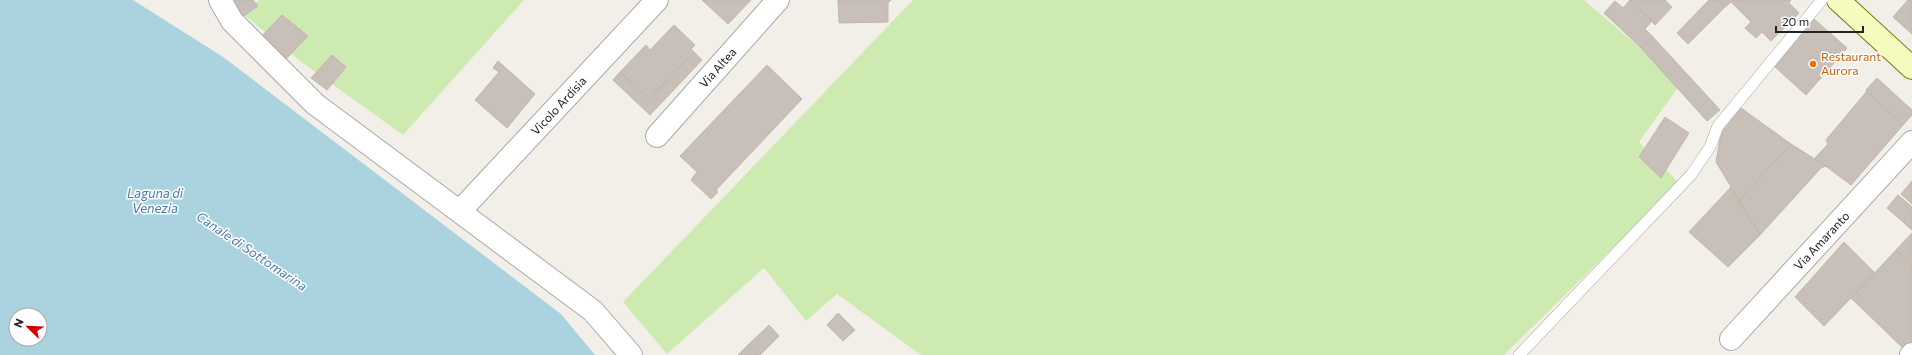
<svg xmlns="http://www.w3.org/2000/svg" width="1912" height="355" font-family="Commissioner,sans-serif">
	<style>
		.grass { fill: #cdebb0 }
		.water { fill: #aad3df; fill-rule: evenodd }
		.building { fill: #c7bfb8; stroke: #c4b6ab }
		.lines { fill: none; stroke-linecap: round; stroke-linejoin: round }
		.lane-casing { stroke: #a9a9a9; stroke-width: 12 }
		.street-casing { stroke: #a9a9a9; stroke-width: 24 }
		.secondary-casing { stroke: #707d05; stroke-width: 24 }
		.lane { stroke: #fff; stroke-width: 11 }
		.street { stroke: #fff; stroke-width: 22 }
		.secondary { stroke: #f7fabf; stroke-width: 22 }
		.food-dot { fill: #e8710a; stroke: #fff; stroke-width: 1.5 }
		.labels { text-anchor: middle; stroke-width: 3; stroke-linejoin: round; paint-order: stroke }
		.food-label { font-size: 12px; fill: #c56008; stroke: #fff; text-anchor: start }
		.street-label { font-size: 12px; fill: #222; stroke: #fff }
		.water-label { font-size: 13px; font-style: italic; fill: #4a7aab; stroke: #fff }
	</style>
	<rect width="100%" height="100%" fill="#f2efe9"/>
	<path class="grass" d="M259,0h265l-121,135 -103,-74 -57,-47z
		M913,0h671l97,83 -42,59 40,41 -175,172h-583l-84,-61 -31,27 -42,-53 -97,86 -44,-52z"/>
	<path class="water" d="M0,0h133l90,57 338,257 34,41h-595zM16,315h24v24h-24z"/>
	<path class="building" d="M228,0h25l5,6 -17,12z
		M702,0h49l-23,24z
		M838,0h53l-3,3v19l-49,1z
		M1630,0h35l7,7 -17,18z
		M1630,0l22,21 -7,8 8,8 -12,11 -37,-35 11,-12 8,7z
		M1709,0h9l7,7 -37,37 -11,-11z
		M1718,0h73l-2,3 10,10 -28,28 -9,-9 -6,6 -11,-10 6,-6 -20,-20 -6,5z
		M1908,0h4v34l-19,-17z
		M282,15l26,21 -22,23 -26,-21z
		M1814,19l33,29 -41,47 -32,-29z
		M674,25l21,20 -4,4 3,3 -45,47 -29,-27 26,-27 4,5z
		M1653,37l67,73 -13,11 -66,-73z
		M694,52l8,8 -52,55 -37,-35 7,-8 29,27z
		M332,55l14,12 -19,23 -16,-12z
		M498,61l37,33 -28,34 -32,-28 24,-28 -6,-4z
		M767,65l35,34 -86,91 2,2 -7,7 -20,-19 6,-8 -17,-16z
		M1877,78l35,32v5l-9,10 -37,-35z
		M1867,91l36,34 -52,60 -36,-27 13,-14 -2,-4z
		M1741,108l50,36 -52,56 -23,-38 5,-29z
		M1665,117l24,16 -28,45 -22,-21z
		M1791,144l35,22 -5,2 -61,67 -22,-34z
		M1912,181v23l-11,-10z
		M1731,187l29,48 -32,32 -39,-35z
		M1898,195l14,12v23l-25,-22z
		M1912,233v33l-16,-16z
		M1844,242l31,31 -51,53 -29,-29z
		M1896,250l16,16v79l-6,6 -55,-53z
		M838,313l17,17 -12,11 -16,-16z
		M769,325l10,11 -19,19h-2l-10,-10z
		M748,345l10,10h-20z"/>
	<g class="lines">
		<g class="lane-casing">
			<path id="lane" d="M1519,355l172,-180 19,-28 8,-21 104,-126"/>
		</g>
		<g class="street-casing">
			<path id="street" d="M220,0l12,21 83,83 278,207 38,44
				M657,136l121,-136
				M460,211l197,-211
				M1731,339l181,-197
				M1911,355l1,-1"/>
		</g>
		<g class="secondary-casing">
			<path id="secondary" d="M1838,0l74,68"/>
		</g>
		<use href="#lane" class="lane"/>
		<use href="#street" class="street"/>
		<use href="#secondary" class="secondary"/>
	</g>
	<circle class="food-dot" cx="1813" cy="64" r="4"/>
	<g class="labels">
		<g class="food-label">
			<text x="1821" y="61">Restaurant<tspan x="1821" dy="14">Aurora</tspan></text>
		</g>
		<g class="street-label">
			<text transform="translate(718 68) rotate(-48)" y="4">Via Altea</text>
			<text transform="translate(559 106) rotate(-47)" y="4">Vicolo Ardisia</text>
			<text transform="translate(1822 241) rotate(-47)" y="4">Via Amaranto</text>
		</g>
		<g class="water-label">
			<text x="155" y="198">Laguna di<tspan x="155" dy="15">Venezia</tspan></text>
			<text transform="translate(252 251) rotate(34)" y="5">Canale di Sottomarina</text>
		</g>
	</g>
	<g transform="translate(28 327) rotate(293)"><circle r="19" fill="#ffffff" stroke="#a7a7a7"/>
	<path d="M0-3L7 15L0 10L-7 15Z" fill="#d40000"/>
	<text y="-6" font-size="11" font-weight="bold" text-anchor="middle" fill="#222222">N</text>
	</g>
	<path d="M1776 26v6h87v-6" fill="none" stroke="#222222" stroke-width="2"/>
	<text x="1782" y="26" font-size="12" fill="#222222" stroke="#ffffff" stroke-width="3" paint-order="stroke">20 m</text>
</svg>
